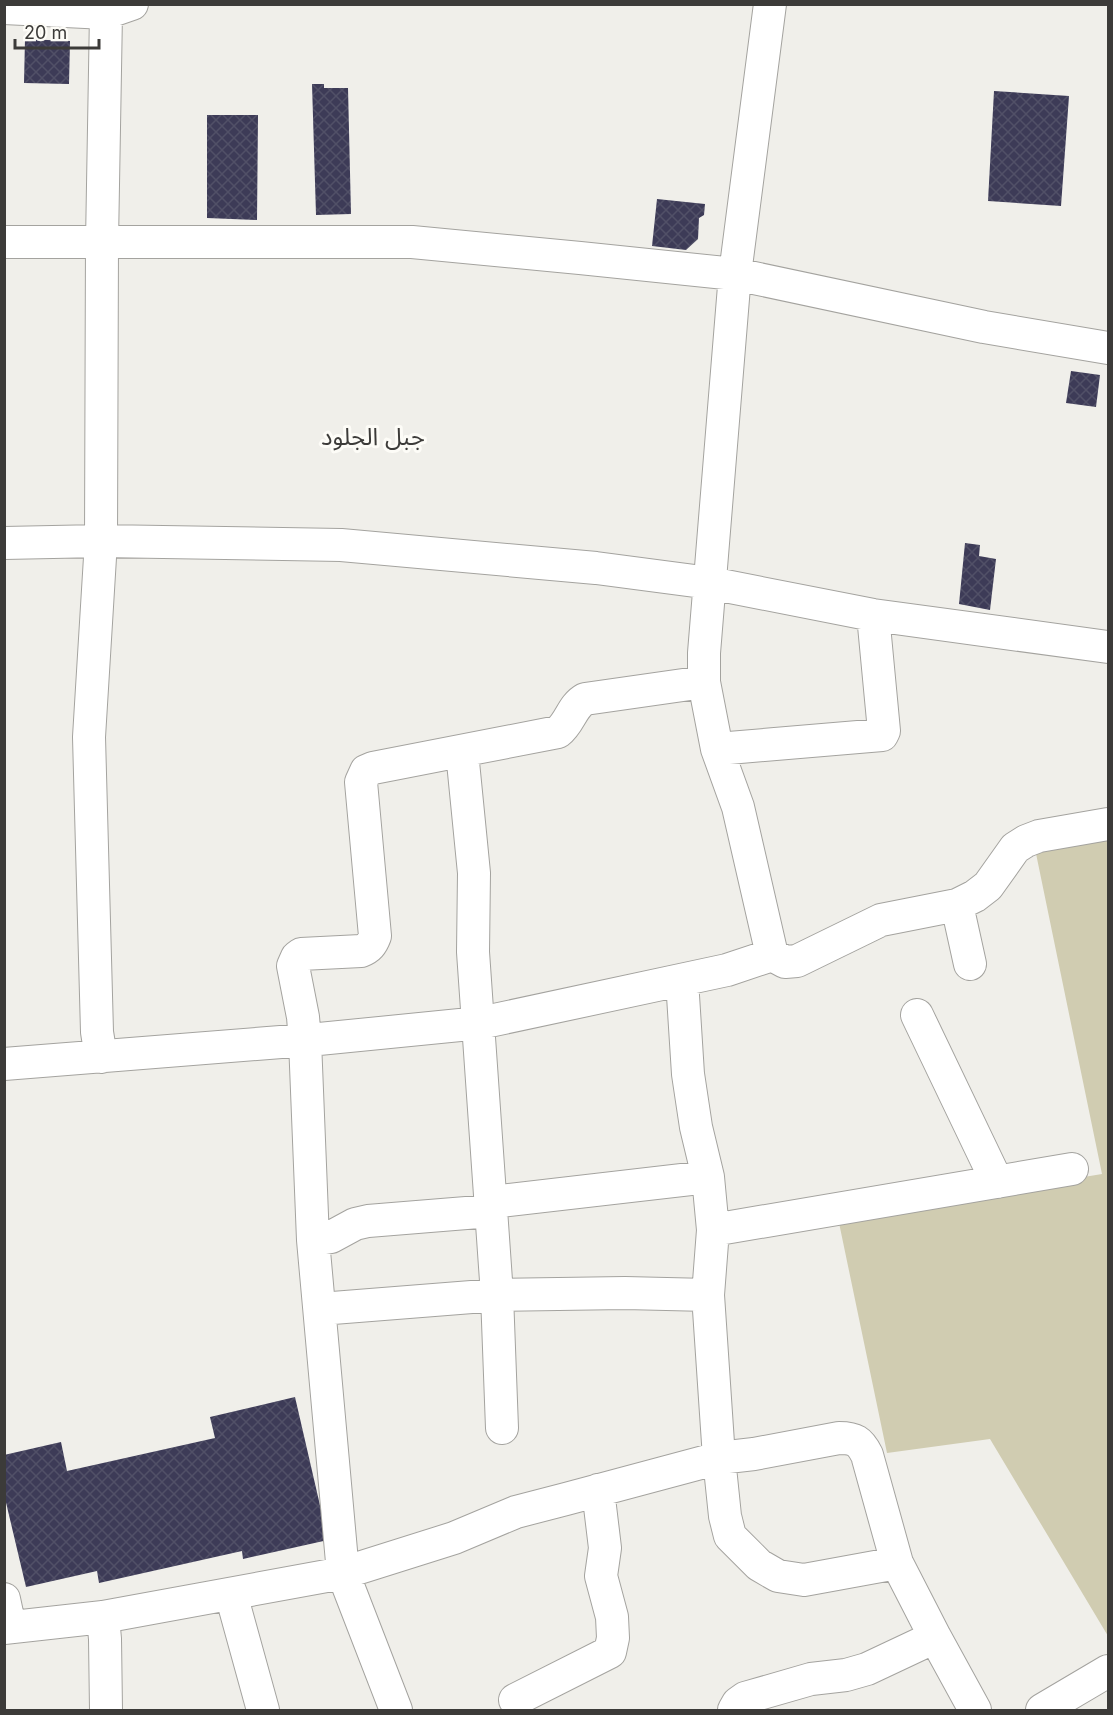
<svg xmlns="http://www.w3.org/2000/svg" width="1113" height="1715" font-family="Inter,'Noto Sans Arabic',sans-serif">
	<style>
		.grass { fill: #d0ccb1 }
		.building { fill: url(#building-cross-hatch) }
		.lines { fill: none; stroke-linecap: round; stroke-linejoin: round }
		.minor-casing { stroke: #a4a39f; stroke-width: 34 }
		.minor { stroke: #fff; stroke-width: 32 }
		.labels { text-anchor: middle; stroke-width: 6; stroke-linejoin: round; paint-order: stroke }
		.quarter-label { font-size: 24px; fill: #3c3b39; stroke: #fdfcf7 }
	</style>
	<defs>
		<pattern id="building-cross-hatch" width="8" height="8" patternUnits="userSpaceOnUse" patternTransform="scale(1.5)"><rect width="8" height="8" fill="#3d3b57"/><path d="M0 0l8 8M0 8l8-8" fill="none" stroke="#515067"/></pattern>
	</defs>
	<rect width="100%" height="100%" fill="#f0efea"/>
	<path class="grass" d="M1108,826v810l-118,-197 -103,14 -49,-235 264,-44 -69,-335z"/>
	<path class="building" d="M25,39l45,2 -1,43 -45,-1z
		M312,84h12v4h24l3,126 -35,1z
		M994,91l75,5 -8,110 -73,-5z
		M207,115h51l-1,105 -50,-2z
		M657,199l48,5 -1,11 -5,3 -1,21 -12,11 -34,-4z
		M1071,371l29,4 -4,32 -30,-4z
		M965,543l15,2 -1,11 17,3 -6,51 -31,-6z
		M295,1397l33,143 -85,19 -1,-8 -143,32 -2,-12 -71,16 -22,-93v-39l57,-13 6,29 148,-33 -5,-21z"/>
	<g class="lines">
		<g class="minor-casing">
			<path id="minor" d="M4,8l102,5 26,-9
				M4,242h408l168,16 155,16 249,53 124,21
				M4,543l97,-2 240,4 255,23 114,15 163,32 235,32
				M717,749l165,-14 2,-4 -11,-116
				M462,752l12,121 -1,79 24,343 5,133
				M957,905l13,59
				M772,955l13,7 12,-1 84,-41 76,-15 18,-9 13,-10 27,-38 11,-7 13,-5 69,-12
				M682,980l6,94 8,53 12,50 5,53 -5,65 11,163 6,58 5,20 29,29 19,11 26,4 93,-17
				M917,1015l80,167
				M101,1057l-4,-25 -8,-295 12,-196 1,-299 4,-229
				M4,1064l315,-25 161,-16 247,-53 45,-15 -34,-148 -21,-58 -13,-67v-29l31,-379 35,-270
				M491,1202l217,-25
				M713,1230l359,-61
				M313,1240l18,-3 24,-13 13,-3 123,-10
				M320,1309l177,-14 128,-2 83,2
				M231,1594l32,116
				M4,1599l6,28
				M103,1617l2,22 1,71
				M4,1628l99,-11 240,-44 111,-35 62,-26 50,-13 153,-41 35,-4 85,-16c16,0 21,3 28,17l30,108 38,74 40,73
				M515,1700l95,-48 3,-14 -1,-21 -11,-41 4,-28 -7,-58
				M396,1710l-53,-137 -30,-333 -8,-199 -2,-24 -10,-51 4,-9 4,-3 60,-3c8,-3 11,-7 14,-15l-14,-154 5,-11 7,-3 185,-36c12,-9 14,-26 27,-33l119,-17
				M734,1710l4,-7 7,-5 66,-19 35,-4 21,-6 68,-32
				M1042,1710l66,-39"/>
		</g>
		<use href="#minor" class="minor"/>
	</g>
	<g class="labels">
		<g class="quarter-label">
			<text x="373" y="445">جبل الجلود</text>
		</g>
	</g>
	<rect width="1113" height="1715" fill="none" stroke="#3c3b39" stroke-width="12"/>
	<path d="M15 39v9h84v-9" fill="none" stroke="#3c3b39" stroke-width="3"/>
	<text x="24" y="39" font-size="18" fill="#3c3b39" stroke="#fdfcf7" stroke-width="4.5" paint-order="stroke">20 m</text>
</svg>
